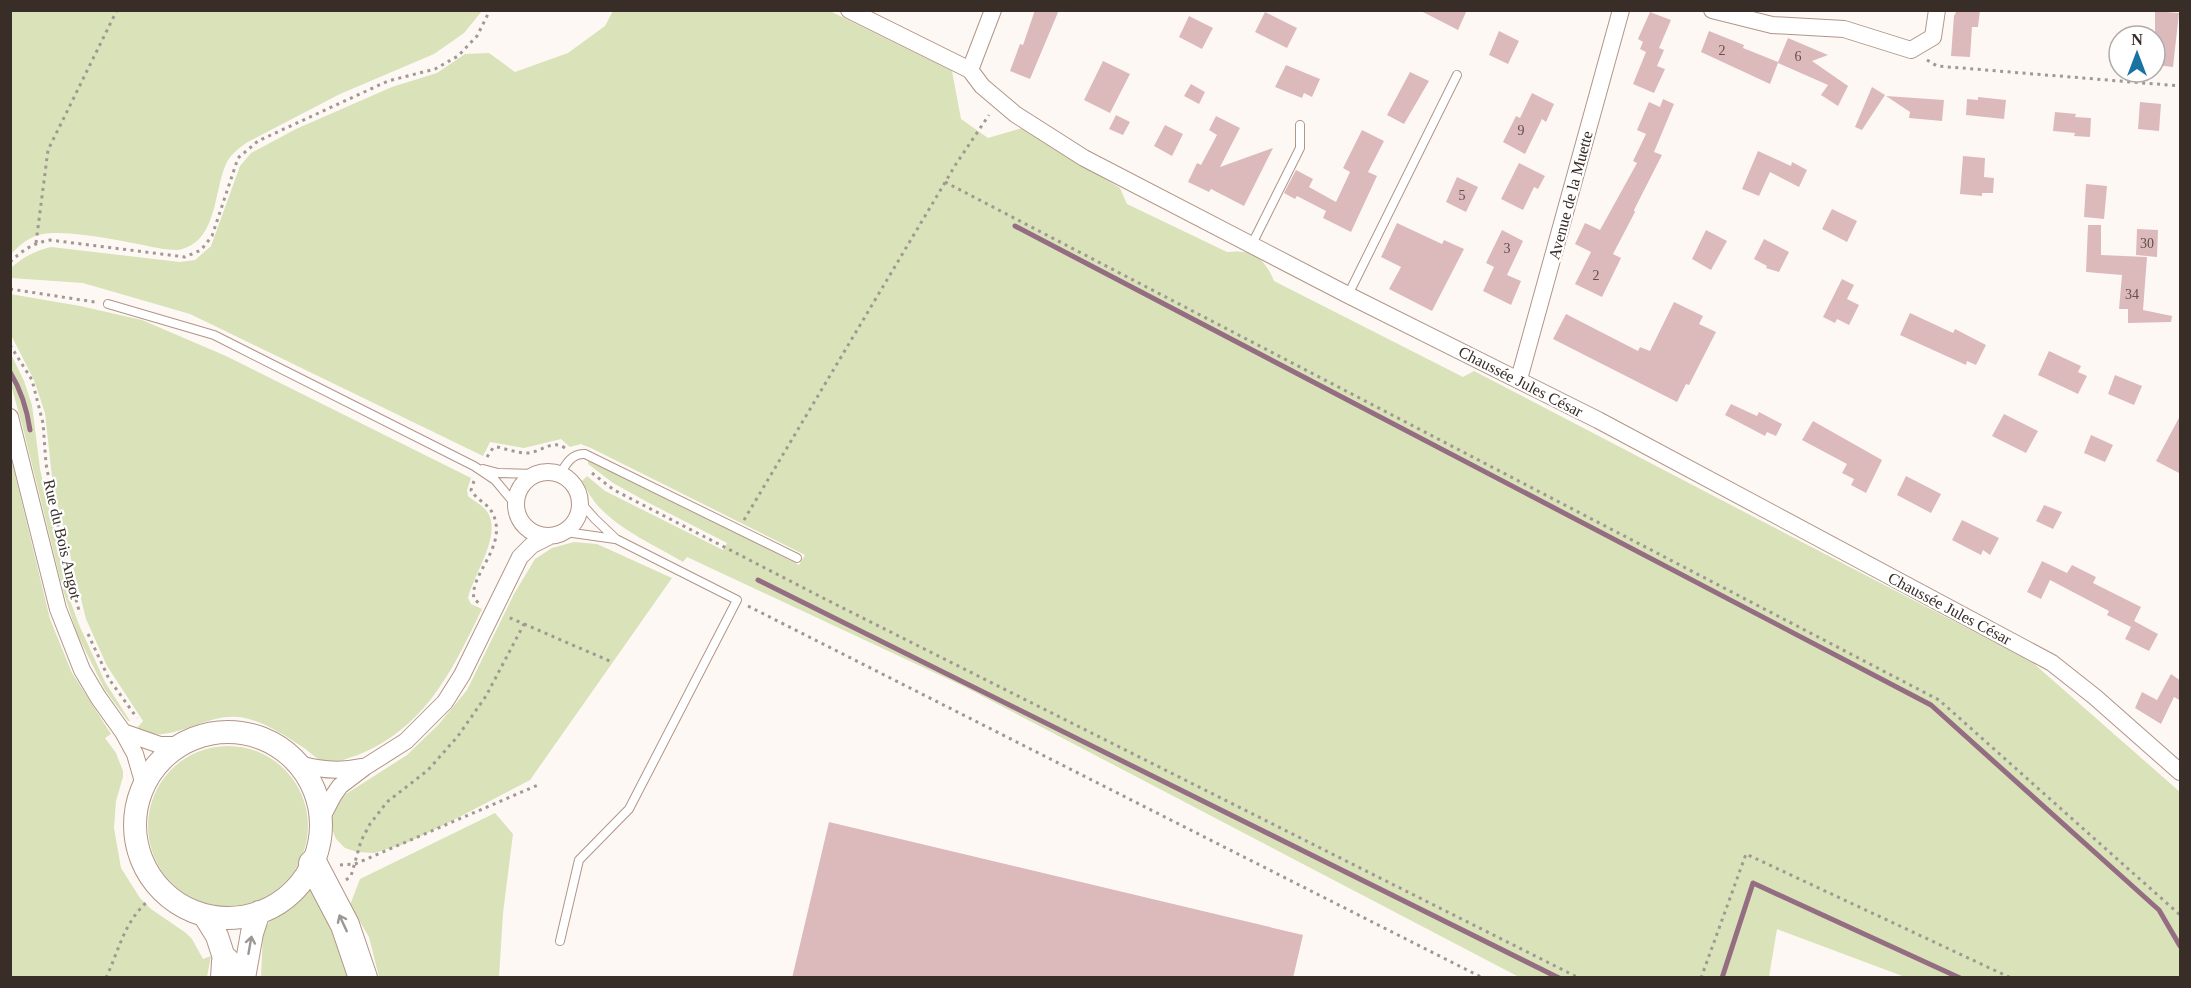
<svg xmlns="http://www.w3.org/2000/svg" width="2191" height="988" font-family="Georgia,serif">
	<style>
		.green { fill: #d9e2b8 }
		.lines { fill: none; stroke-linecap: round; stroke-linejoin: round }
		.stream { stroke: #946d82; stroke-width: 5 }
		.building { fill: #dcbabc }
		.lane-casing { stroke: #b19587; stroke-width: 10 }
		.street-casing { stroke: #b19587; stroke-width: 18 }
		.secondary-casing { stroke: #b19587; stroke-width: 24 }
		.highway-casing { stroke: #b19587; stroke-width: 30 }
		.path { stroke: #a19894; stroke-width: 3; stroke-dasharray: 3 4.5; stroke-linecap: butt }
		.lane { stroke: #fff; stroke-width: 8 }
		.street { stroke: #fff; stroke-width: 16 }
		.secondary { stroke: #fff; stroke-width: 22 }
		.highway { stroke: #fff; stroke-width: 28 }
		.oneway { stroke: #9c9694 }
		.labels { text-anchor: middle; stroke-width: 4.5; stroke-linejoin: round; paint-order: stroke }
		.number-label { font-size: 14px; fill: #62504d }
		.street-label { font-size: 16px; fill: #392d28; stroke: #fff }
	</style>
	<rect width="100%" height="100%" fill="#fef8f5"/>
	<path class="green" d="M11,10h471v1l-18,22 -30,21 -94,40 -94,49c-8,6 -16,12 -20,21 -12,27 -9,76 -44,85 -5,2 -13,0 -19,0 -29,-5 -106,-24 -130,-12 -9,4 -16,11 -22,17z
		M613,11h217l122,60 9,48 27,19 34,-10 98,60 7,16 100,48c25,-3 37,5 47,29l189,96 11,-6 558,291 148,130v185h-275l-128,-48 -8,48h-250l-556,-291 -276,-129 -4,5c-27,-16 -61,-31 -83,-54 -8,-8 -13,-18 -18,-27l5,-5 18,15 118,59 4,-7 -78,-40 -36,-20 -25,-19v-4l211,105 6,-10 -214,-107 -10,-4 -11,3 -9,-8 -37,9 -34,-6 -7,14 -293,-142 -107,-31 -72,-5v-10c12,-11 24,-17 40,-21l129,15 15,-2 16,-14 29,-80 11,-13 45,-24 96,-42 45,-14 28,-19 24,-1 26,19 53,-19 37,-27z
		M10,294l70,12 62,14 84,36 245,122 -4,12 1,6c7,6 17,10 21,19 11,23 -15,59 -21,83l3,6 11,5c-30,62 -56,118 -124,146 -10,3 -25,10 -35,6 -7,-2 -13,-9 -19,-13 -18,-12 -43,-29 -66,-31 -27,-2 -49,14 -75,17 -9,2 -18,-3 -26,-6l6,-7 -36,-55 -21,-47 -33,-133 -8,-73 -11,-33 -23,-45z
		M11,354l13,27 8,24 8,64 31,134 9,24 25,55 25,39h-2l-23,-31 -28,-56 -14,-44 -40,-162 -12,-43z
		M11,458l39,161 22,54 39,61 -6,4 11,15 7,18v6l-7,24 -2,27 7,40 19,30 11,11 35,24 6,6 11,20 8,-3 -4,21h-196z
		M574,542l23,2 75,34 -142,202 -84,44 -42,20 -30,9 -17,-1 -12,-4 -9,-9 -4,-10v-10l5,-14 9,-11 61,-39 32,-31 28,-34 47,-96 21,-35 17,-11z
		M148 826a80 80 0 1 1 160 0a80 80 0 1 1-160 0Z
		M495,813l18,21 -10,79 -4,64h-120l-10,-40 -19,-32 10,-26z
		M311,886l43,91 -93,1 2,-48 9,-11 25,-18z"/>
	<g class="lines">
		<path class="stream" d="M1015,226l916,479 228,205 21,36
			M10,372c11,18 17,37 20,58
			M758,580l801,398
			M1722,978l31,-95 207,95"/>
	</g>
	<path class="building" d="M1035,10h24l-29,69 -20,-8 10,-27 3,1z
		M1419,10h48l-9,20z
		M1957,10h23l-2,17h-6l-2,30 -19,-1 3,-40z
		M2155,11l24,2 -6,54 -18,-2z
		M1265,12l32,16 -10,20 -32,-16z
		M1650,12l21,8 -12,28 5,2 -7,16 8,3 -11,24 -21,-9 13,-32 -6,-3 3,-7 -5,-3z
		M1189,16l24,12 -11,21 -23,-12z
		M1499,31l20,10 -11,23 -19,-9z
		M1709,31l35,14 -1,3 35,14 10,-24 40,17 -16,6 36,25 -10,20 -17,-11 7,-10 -50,-22 -8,21 -69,-32z
		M1103,61l27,13 -20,39 -26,-13z
		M1286,65l34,14 -8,18 -8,-4 -2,5 -27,-11z
		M1410,72l19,9 -25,43 -17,-9z
		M1191,84l14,8 -6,12 -15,-8z
		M1872,87l13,8 -23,35 -7,-3z
		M1532,93l22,11 -8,18 -4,-3 -17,35 -22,-12 13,-26 4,2z
		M1886,96l58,4 -2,21 -33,-3 1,-6z
		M1978,97l28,3 -2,19 -38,-4 1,-16 11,1z
		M1663,99l11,5 -20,48 8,3 -28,55 1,2 -22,42 8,4 -19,39 -27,-13 16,-32 -16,-8 10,-21 15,7 37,-67 -4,-2 13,-27 -9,-4 12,-28 11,5z
		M2140,102l21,2 -2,27 -21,-2z
		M2055,112l21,2 -1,3 16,1 -1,19 -16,-1 1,-3 -22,-2z
		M1116,115l14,7 -7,13 -14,-6z
		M1216,116l24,12 -20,39 53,-19 -29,58 -33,-17 -2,3 -21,-10 9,-19 4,2 16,-30 -8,-5z
		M1165,125l18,9 -11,22 -18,-10z
		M1362,130l22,11 -16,31 9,4 -26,56 -28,-14 3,-7 -29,-15 -2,3 -11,-6 12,-23 17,9 -4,8 27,15 14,-30 -7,-4z
		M1758,151l33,15 1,-4 15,8 -8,17 -29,-15 -11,24 -17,-7z
		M1963,156l22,2 -1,19 10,1 -1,15h-11v3l-22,-2z
		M1519,163l26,13 -7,13 -4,-2 -11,23 -22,-11z
		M1457,177l21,10 -12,25 -20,-10z
		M2086,184l21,2 -3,33 -20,-2z
		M1832,209l25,12 -10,21 -25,-13z
		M1397,223l45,21 2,-4 20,9 -32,62 -43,-22 12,-22 -20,-10z
		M2088,225h13v30l46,2 -4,53 29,6 -1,6 -43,1v-14h-9l3,-34 -36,-3z
		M2137,229l21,1 -1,27 -21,-2z
		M1502,230l21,11 -16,34 14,6 -10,24 -28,-14 11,-24 -8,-4z
		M1706,230l21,11 -16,29 -19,-11z
		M1764,239l25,13 -10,20 -13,-4 1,-2 -13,-7z
		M1842,279l12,6 -7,14 12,6 -10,20 -12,-6 -2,4 -12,-6z
		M1674,302l29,14 -4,8 17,8 -27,53 -3,-1 -9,18 -124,-63 13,-25 72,37 2,-4 10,4z
		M1910,313l43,20 2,-4 31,16 -10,20 -9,-4 -1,4 -66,-30z
		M2049,351l32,15 -3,6 9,4 -9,18 -40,-19z
		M2115,375l27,11 -8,19 -26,-11z
		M1731,404l26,12 2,-4 23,12 -6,12 -9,-4 -2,4 -40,-21z
		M2004,414l34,17 -12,22 -34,-17z
		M2181,414v60l-25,-13z
		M1813,421l69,39 -16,33 -15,-8 3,-6 -12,-6 5,-9 -45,-24z
		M2091,435l22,10 -8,17 -21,-9z
		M1906,476l35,18 -10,19 -34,-18z
		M2044,505l18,7 -9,17 -17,-8z
		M1962,520l37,18 -9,17 -7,-5 -2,5 -29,-15z
		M2042,561l25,12 5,-8 24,12 -3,6 48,24 -7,14 24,13 -9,17 -24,-12 6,-12 -24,-12 2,-4 -59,-31 -9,19 -14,-7z
		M2171,674l10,7v20l-7,-4 -13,27 -26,-16 7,-16 15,8z
		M829,822l474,113 -10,43h-501z"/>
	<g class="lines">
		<g class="lane-casing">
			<path id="lane" d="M1252,244l48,-96v-23
				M1348,295l109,-220
				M108,304l106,31 260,131 21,14 20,24
				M483,469l15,4 37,1
				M560,474c6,-10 12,-21 25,-20l212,104
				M566,532l49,7
				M560,941l19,-81 50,-51 108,-209 -121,-61 -21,-20 -15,-17"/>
		</g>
		<g class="street-casing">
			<path id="street" d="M849,10l121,60 12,16 33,28 69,44 264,137 250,125 454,243 43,34 85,75
				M1712,10l60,15 72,4 67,21 22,-13 4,-27
				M970,70l23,-60
				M1519,379l102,-369
				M10,417l48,192 24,61 16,27 25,35 12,22 9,31
				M516 504a32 32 0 1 1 64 0a32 32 0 1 1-64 0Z
				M123,732l37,13h21
				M299,764c21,6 40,8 62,3
				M321,819l12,-23 7,-10 25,-19 41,-26 39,-39 17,-27 58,-118 12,-12 16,-8"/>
		</g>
		<g class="secondary-casing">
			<path id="secondary" d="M135 825a93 93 0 1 1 186 0a93 93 0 1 1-186 0Z
				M204,915l13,21 13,40
				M244,978l8,-45 7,-21"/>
		</g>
		<g class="highway-casing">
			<path id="highway" d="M313,864l32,61 18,53
				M225,978l1,-16"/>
		</g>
		<path class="path" d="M1927,60l10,6 243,20
			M945,182l994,518 241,215
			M36,243l12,-93 69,-140
			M10,262c13,-12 23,-19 40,-22l135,17 16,-7 11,-14 26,-78 20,-17 130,-60 47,-12 23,-13 19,-20 13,-26
			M10,289l85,13
			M10,345l22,35 11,43 3,41 15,77
			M487,457l6,-9 4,-1c10,2 20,6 30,6 15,-1 25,-14 38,-5
			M592,473l22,17 211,109 754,379
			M474,481l-3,9c5,10 17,13 22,24 15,33 -24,60 -19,85l6,5
			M744,520l212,-356 33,-49
			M72,585l8,29
			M748,606l735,372
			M524,624l88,38
			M88,634l21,45 28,39
			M340,865l15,-1 183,-79
			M346,880l5,-4 10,-35 9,-17 17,-22 41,-32 30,-34 28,-40 38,-72 -16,-7
			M106,978c13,-28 18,-56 42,-77
			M1701,978l45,-124 265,124"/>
		<use href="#lane" class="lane"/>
		<use href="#street" class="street"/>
		<use href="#secondary" class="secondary"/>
		<use href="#highway" class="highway"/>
	</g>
	<defs><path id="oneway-shaft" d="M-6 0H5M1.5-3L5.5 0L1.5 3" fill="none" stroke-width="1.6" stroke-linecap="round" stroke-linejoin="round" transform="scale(1.5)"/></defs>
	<g class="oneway">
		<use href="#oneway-shaft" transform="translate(343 923) rotate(-115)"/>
		<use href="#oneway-shaft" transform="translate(250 945) rotate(-80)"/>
	</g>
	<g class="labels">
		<g class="number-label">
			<text x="1722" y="55">2</text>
			<text x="1798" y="61">6</text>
			<text x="1521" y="135">9</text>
			<text x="1462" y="200">5</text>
			<text x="2147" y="248">30</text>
			<text x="1507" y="253">3</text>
			<text x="1596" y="280">2</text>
			<text x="2132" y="299">34</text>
		</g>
		<g class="street-label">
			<text transform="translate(1570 195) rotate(-75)" y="6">Avenue de la Muette</text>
			<text transform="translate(1521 381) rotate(27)" y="6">Chaussée Jules César</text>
			<text transform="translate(63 539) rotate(77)" y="6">Rue du Bois Angot</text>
			<text transform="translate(1950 608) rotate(28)" y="6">Chaussée Jules César</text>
		</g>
	</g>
	<rect width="2191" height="988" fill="none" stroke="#392d28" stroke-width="24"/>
	<g transform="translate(2137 54)"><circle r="28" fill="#ffffff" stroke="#b0aba9" stroke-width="1.5"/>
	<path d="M0-4.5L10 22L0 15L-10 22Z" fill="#1b73a2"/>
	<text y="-9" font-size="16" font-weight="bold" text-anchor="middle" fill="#392d28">N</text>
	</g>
</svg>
